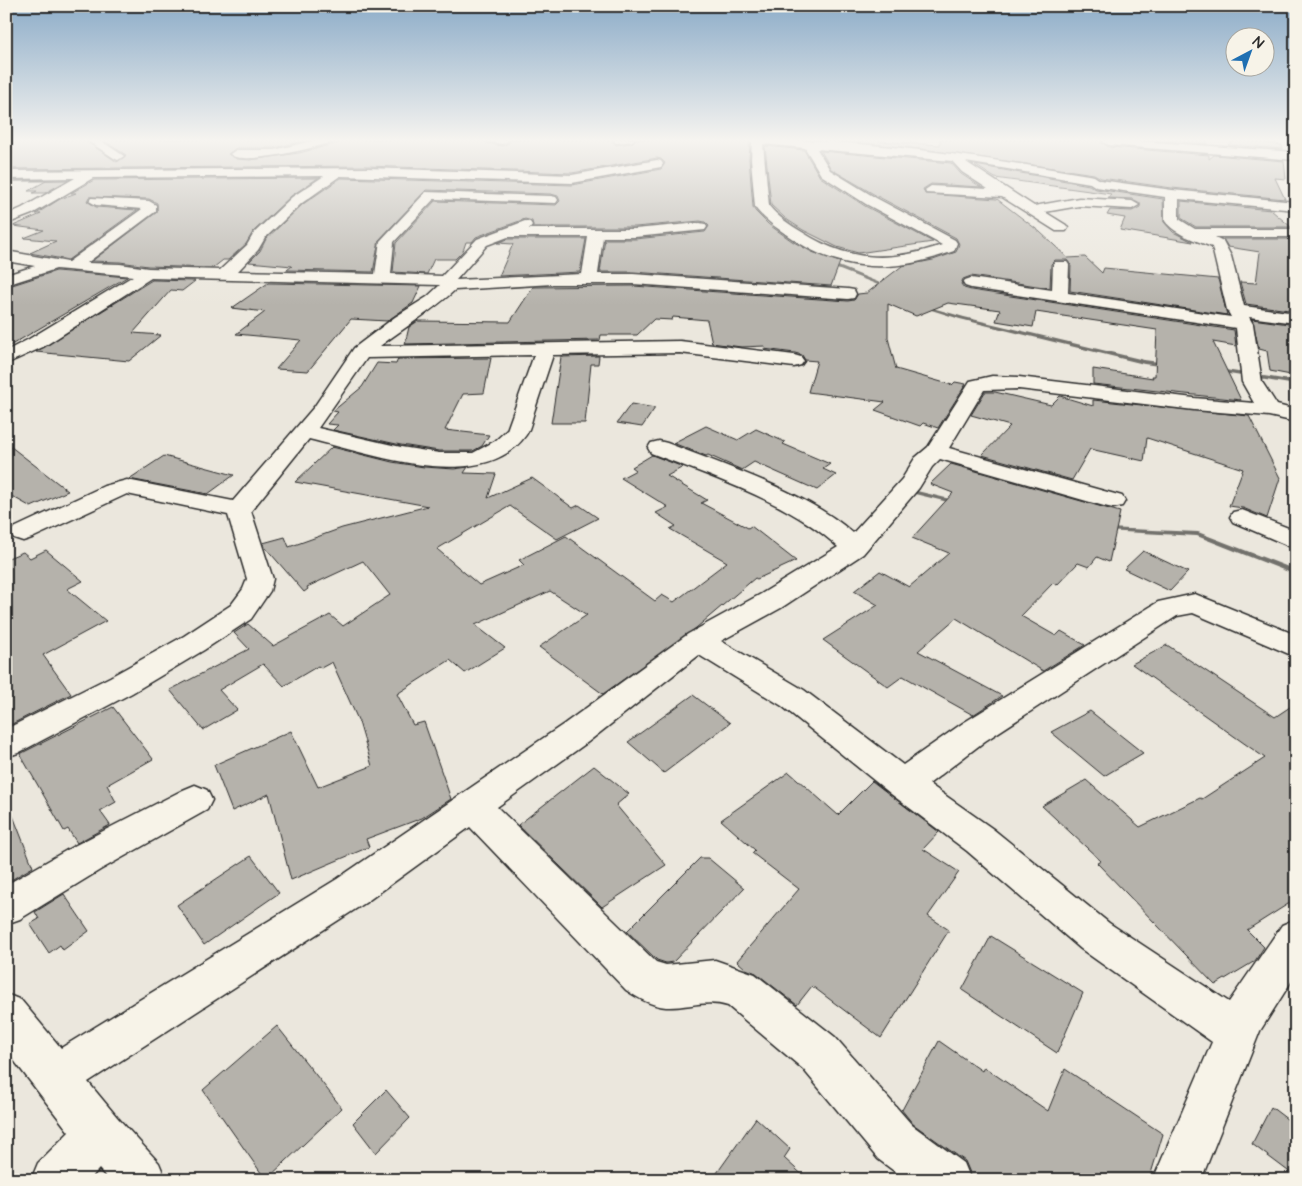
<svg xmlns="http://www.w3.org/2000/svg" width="1302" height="1186" font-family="'Architects Daughter',sans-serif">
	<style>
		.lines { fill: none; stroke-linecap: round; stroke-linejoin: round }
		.stream { fill: #72716c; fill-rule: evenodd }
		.building { fill: #b5b2ab; stroke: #2b2b2b }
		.minor-casing { stroke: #2b2b2b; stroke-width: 3 }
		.minor { fill: #f7f3e8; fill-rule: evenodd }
	</style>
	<rect width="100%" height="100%" fill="#ebe7dd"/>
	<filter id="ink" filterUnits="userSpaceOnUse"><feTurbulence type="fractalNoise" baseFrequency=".02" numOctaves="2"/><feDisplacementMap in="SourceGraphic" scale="10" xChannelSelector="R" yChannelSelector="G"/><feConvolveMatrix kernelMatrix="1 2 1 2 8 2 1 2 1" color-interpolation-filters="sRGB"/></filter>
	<g filter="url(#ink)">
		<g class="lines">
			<path class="stream" d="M827,263h4l59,24 -4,1 -59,-23z
				M922,305l42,12 180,43 22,3 3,2 -3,2 -22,-3 -184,-45 -38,-12z
				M1219,369l77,12v4l-79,-13 -1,-1z
				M917,491l41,10 1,1 -3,2 -41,-10 -1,-1 1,-1z
				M1107,528l91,4 98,38v5l-99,-39 -92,-5 -1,-1 1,-1z"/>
		</g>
		<path class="building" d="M6,139h77l34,23 9,-7 -25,-16h212l-39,9h-38l-8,6 9,5 13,1 49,-7 39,-10 3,-4h142l4,4 15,3 7,-3 -1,-4h106l-1,3 3,3 16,-2 4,-4h110l4,4 -1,16 4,48 2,4 13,13 24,17 20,11 28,10 -9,24 -198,-14h-33l5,-33h30l70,-7 4,-6 -4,-4 -5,-1 -65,6h-102l-1,-6 -7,-2 -49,18 -4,5h-6l-3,9 -8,8h-21l-7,15 -34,-2 3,-29 39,-42 121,4 4,-4 -2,-5 -7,-2 -125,-4 -47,50 -6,32 -86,-2 5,-4 -43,-4 11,-11 6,-12 37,-35 38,-26 231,7 89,-16 4,-6 -4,-4 -4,-1 -85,15 -205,-7 -361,3z
			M807,139h71v2l62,4v-6h164l-3,3 8,5 100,8v4l5,-4 70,6 2,18 -11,-1 10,21 -113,-11 -71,-10 -7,-4 -172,-25z
			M1134,139h73l1,5z
			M1237,139l45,6 1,4 -55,-4z
			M765,146l39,4 16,27 45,29 68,36 -75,11 -21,-6 -34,-17 -17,-11 -15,-14z
			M821,151l130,12 10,11 20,13 -50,-3 -8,5 2,5 72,5 43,33 28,26 17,-1 17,16 2,-5 114,11 9,36 -157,-24 1,-26 -4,-5h-12l-4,4 -1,24 -79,-12 -8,3 -2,5 3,4 7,2 263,40 2,16 -23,-4 28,58 -148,-16v-15l60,9 -1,-2h3l2,-46 -121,-18 -3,15 -37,-6 4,-11 -52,-7 -32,13 -28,-12v34l8,31 56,16 3,-3 11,2 -28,44 -15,-5 -3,3 -45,-16 10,-8 -77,-10 9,-31 -12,-1 -3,-5 -7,-2 -31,-4 1,-3 -24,1 -29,-4 -5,-23 -34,-3 -1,3 -18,-1 -17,16h-36l-1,5 -195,4 4,-17 9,-6 92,1 23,-35 100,-1 215,15 6,-1 4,-6 9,-1 35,-27 31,-6 23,-8 3,-8 -3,-6 -79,-42 -46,-27z
			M975,165l114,20 7,4 67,10 1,23 9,10 20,10 -73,-12 5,-12 -18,-3 3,-5 22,1 8,-4v-4l-7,-4 -25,-1 3,-4 -116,-16z
			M318,178l-27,18 -38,36 -7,12 -18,16h-5l-10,8 -65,-2 -28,-4 -28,-1 65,-49v-9l-8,-4 -60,-2 -2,4 9,6 41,3 -69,50 -38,-7 26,-12 -32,-3 20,-8 -31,-4 28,-12h-5l24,-15 16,-6h-5l23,-13z
			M68,180l-23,13h-12l4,-2h-9l18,-10h-40z
			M1181,201l90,9 20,17h-95l-15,-9z
			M508,239h78l-6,33 -81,4 14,-32 -16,-1z
			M1223,239h73v72l-50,-7 -6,-22 16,1 4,-31 -32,-5z
			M56,271l71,6 -121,71v-61z
			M152,280l43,1 -13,10 -11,-1 -38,43 28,2 -32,26 -93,-9z
			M268,283l153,3 -8,17 -26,18 -36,-2 -43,52 -32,-2 25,-29 -65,-6 29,-22 -33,-4z
			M1252,319l44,6v51l-26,-5 -3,-20 -8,-2z
			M599,356l-1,8h-7l-6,59h-34l10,-66z
			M491,358l-7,35 -21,1 -18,36 44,5 -7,11 -9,5h-34l-38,-6 -68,-15 5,-5 -11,-1 11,-12 -5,-1 29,-24 15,-24 19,1 2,-5z
			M985,392h10l56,13 9,-9 33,10v-6l156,16 31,62 -13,40 -24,-10 -14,-2 14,-37 -96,-31 -3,23 -54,-12 -18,31 -90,-25 28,-29 -39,-11z
			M631,404l24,4 -13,19 -25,-4z
			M706,426l32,14 18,-11 29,13 -2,2 47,20 -7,5 13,6 -19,15 -63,-28 -12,8 -34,-15 -2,1 -33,-13z
			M6,443l62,48 -37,16 -25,-14z
			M332,447l60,15 32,5 30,2 14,-2 -4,6 32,1 -8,24 44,-20 41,30 6,-3 19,13 -41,21 -47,-33 -73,43 42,36 45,-20 -5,-5 47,-24 89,65 7,-6 12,7 53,-40 -57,-33 6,-3 -20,-13 12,-6 -47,-29 15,-8 -4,-3 20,-12 31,12 -16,9 40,24 -6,3 47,25 3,-2 45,35 -39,18 -2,-1 -59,50 -93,66 -64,-47 48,-32 -37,-24 -75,34 30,23 -40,25 -15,-13 -53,34 16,31 11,-3 27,77 -29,19 -56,21 3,8 -78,33 -22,-86 -37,17 -18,-46 77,-34 27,56 54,-21 -13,-44 -27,-60 -11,6 -3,-2 -34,20 -21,-22 -44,26 18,20 -34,20 -33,-40 79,-41 -15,-16 14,-9 25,22 57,-31 13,11 47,-31 -27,-34 -56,26 1,2 -4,3 -39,-45 -2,-4 22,-6 4,10 53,-19 86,-22 -133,-24z
			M164,456l70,19 -26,19 -79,-15z
			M951,464l169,48 -11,50 -12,-5 -8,10 -11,-4 -21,22 -4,-2 -32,33 35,20 5,-5 24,14 -42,26 -87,-53 -38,33 84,45 -29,19 -70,-39 -15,11 -65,-47 55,-35 -24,-14 26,-20 29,16 40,-34 -37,-15 41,-45 -23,-9z
			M46,550l37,31 -16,8 39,32 -63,34 28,39 -65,33v-168l17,-7 7,6z
			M1143,551l45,21 -18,19 -46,-22z
			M1167,645l108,72 21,-14v196l-49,31 17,17 -9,14 -40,24 -118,-122 4,-2 -59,-55 44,-26 54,47 60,-29 2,1 63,-41 -133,-94z
			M693,695l37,28 -66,50 -36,-31z
			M113,707l40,52 -46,26 9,17 -16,9 10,14 -33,18 -9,-14 -4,2 -44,-77z
			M1090,711l53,42 -39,23 -53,-44z
			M594,766l35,28 -13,11 50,60 -64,42 -84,-82z
			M789,772l49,43 34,-34 67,51 -16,17 36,23 -31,44 21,14 -68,108 -69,-52 -15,19 -41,-32 -10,-4 -9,-8 62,-72 -47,-36 3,-3 -34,-30z
			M8,803l25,64 -27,16v-79z
			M251,856l28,37 -75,52 -27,-40z
			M700,858h8l36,30 -71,74 -7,1 -9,-3 -30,-29z
			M64,894l25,37 -26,19 -3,-5 -11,8 -19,-29 9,-5 -4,-7z
			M991,936l92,57 -26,60 -95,-63z
			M277,1026l65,82 -76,72 -63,-90z
			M939,1041l43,30 2,-4 64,44 17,-42 98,65 -14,46h-176l-8,-19 -52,-37 -12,-15 1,1z
			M386,1090l24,28 -34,35 -23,-30z
			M1271,1107l25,19v51l-44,-33z
			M756,1118l34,31 -6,9 24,22h-96z"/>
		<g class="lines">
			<g class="minor-casing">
				<path id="minor" d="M85,139h13l26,17 -6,4 -4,-2z
					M320,139h19l-2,2c-18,5 -94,26 -107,13l6,-4h38z
					M485,139h21l2,2 -6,3 -15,-3z
					M616,139h18l-2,2 -16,2 -2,-2z
					M748,139c116,0 232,18 346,37l6,4 72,10 124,12v8l-117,-11v20l16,10h101v8h-81l8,4 8,15 13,50 52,7v10l-47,-6 4,7 9,58 15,23 19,5v12l-27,-6 -75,-6 -175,-21 -35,1 -35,58 173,48 3,5 -3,5 -9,2 -9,-2 -164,-47 -8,8 -13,21 -56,66 -82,54 -60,33 83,49 99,75 60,-42 195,-121 37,-8 101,41v22l-103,-44 -16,3 -192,125 -56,43 64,45 116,94 120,79 53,-77 14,-6v55l-36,57 -59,149h-48l59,-138 -131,-93 -114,-98 -76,-57 -109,-88 -83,-51 -111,87 -91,65 159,155 10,3 49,-5 40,14 80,63 77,88 52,38 7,17h-65l-28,-21 -75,-90 -75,-63c-22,-7 -41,2 -62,1 -14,-1 -28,-9 -40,-17l-156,-163 -105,76 -277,179 29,35 42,46 7,17h-57l-10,-11 -10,11h-58l7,-17 31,-31 -63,-82v-56l15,6 40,48 276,-169 227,-155 124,-90 73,-40 77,-47c-48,-45 -126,-70 -187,-94l-3,-5 3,-5 8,-2 8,2c58,23 140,49 186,90l49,-54 13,-21 13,-11 42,-66 22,-5 27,1 175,21 60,5 -12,-21 -6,-54 -265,-40 -6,-2 -2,-3 2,-3 6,-2 81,12 1,-25 2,-3h12l2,3 -1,28 163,24 -4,-7 -15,-63c-16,-7 -37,-12 -47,-26v-24l-69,-10 -6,-4 -124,-21 68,44 45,-8 53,3 7,4 -7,4 -53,-3 -34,6 21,13 2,3 -2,3h-10l-54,-34 -76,-4 -1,-3 6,-4 57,3 -26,-17 -10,-11 -135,-12 13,21 46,28 79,42 2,3 -3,8c-57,21 -109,23 -161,-12 -13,-9 -26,-17 -36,-29l-2,-3 -4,-48 1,-17zM763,144l42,4 16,27 45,29 76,41c-52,18 -93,17 -140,-13 -12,-7 -24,-15 -33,-26z
					M1111,139l185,13v8l-187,-15 -6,-3 2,-2z
					M657,160l4,1 2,3 -2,3 -89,16 -232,-7 -38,27 -37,35 -7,12 -20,21 137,3 5,-33 46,-49 125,4 5,1 2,3 -2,3 -122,-4 -40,43 -3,32 51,2 35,-37 48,-18 5,1 2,3 -3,4h106l65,-6 5,1 2,3 -2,3 -70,7h-32l-5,37h35l215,15 6,1 2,4 -2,4 -6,1 -215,-15h-80l-98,6c-23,21 -50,37 -75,56l300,-5 114,14 7,2 3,4 -3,4 -7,2 -114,-14 -127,2c-6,18 -12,36 -18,54 -3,8 -4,19 -9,26 -43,61 -157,18 -217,4l-58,72 22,68 -3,12 -19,28 -47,31 -72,43 -114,60 -12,4v-28l104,-52 74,-41 47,-31 12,-16 4,-10 -19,-64 -101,-21 -95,44 -9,3 -9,-3 -4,-5 4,-5 90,-42 23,-6 106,21 81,-94 40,-59 41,-31 32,-20 13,-12 -289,-7 -108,69 -37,17v-13l23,-12 104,-63 -77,-7 -50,16v-10l29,-9 -29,-5v-10l62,11 74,-53 -46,-4 -7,-4 2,-3 58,3 7,4v6l-69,52 33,1 28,4 72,2 27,-25 7,-12 38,-36 32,-21 -231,2 -61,36 -26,10v-9l16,-7 53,-30 -69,1v-8l361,-3 205,7zM508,237h80l-6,37 -126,6 31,-35zM534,355l-27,75 -12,11 -22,12h-34l-38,-6 -83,-19 49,-70z
					M1242,510l54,21v18l-63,-27 -3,-5 3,-5z
					M195,785l12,5 5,10 -5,10 -107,60 -80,49 -14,5v-39l68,-39 109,-56z"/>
			</g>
			<use href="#minor" class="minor"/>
		</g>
	</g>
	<linearGradient id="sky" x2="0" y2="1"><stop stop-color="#8cacc8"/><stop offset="0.46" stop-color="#f6f4f0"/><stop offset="1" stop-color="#f6f4f0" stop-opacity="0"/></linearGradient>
	<rect width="1302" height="305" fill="url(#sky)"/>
	<rect width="1302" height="1186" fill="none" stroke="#f7f3e8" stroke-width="25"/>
	<rect x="12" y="12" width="1277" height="1161" fill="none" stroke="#2b2b2b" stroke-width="2" filter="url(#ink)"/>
	<g transform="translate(1250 52) rotate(41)"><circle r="24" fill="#f7f3e8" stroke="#a5a39c"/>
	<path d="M0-4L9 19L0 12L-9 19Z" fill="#1f6fb2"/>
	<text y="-8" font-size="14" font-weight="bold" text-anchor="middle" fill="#2b2b2b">N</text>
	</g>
</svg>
